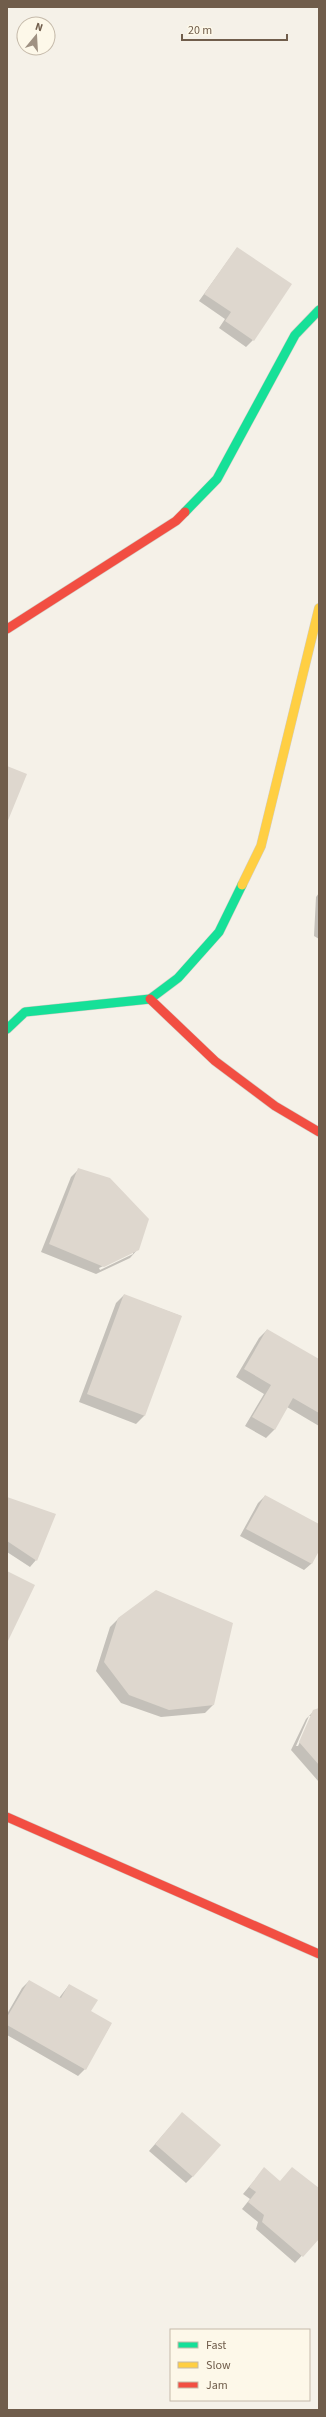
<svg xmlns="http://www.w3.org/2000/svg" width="326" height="2417" font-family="'Source Sans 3',sans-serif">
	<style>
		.shadow { fill: #0003; fill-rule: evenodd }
		.building { fill: #ded7ce }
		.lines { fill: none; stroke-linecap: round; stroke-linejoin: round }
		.fast-casing { stroke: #d2cdc4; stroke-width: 10 }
		.slow-casing { stroke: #d2cdc4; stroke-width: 10 }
		.jam-casing { stroke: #d2cdc4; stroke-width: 10 }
		.fast { stroke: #16e098; stroke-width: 9 }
		.slow { stroke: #ffcf43; stroke-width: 9 }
		.jam { stroke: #f24e42; stroke-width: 9 }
	</style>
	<rect width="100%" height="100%" fill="#f5f1e8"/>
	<path class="shadow" d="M237,248l16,92 -7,7 -27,-19 6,-9 -26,-18z
		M319,893v46l-5,-3 2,-39z
		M79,1169l59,80 -8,9 -34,16 -55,-22 30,-75zM133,1252v2l-33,16 -1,-2z
		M124,1295l57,21 -37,100 -8,8 -57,-22 37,-99z
		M267,1330l52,30v66l-32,-19 -13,23 -8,8 -21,-12 19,-32 -28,-17 23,-39z
		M265,1496l54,29v24l-8,15 -7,6 -64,-34 18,-33z
		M7,1498l29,62 -6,7 -23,-15z
		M119,1618l94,87 -8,8 -44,4 -40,-14 -25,-32 14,-44z
		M319,1709v73l-28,-32 15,-31 8,-8zM309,1716h3l-14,30h-2z
		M29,1981l30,17 10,-13 20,26 22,13 -26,45 -7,7 -71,-41v-21l15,-26z
		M176,2120l17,56 -7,7 -37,-32z
		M264,2169l16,13 39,7v48l-24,26 -39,-34 2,-7 -16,-13 8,-10 -7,-5z"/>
	<path class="building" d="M237,247l55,37 -38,57 -29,-20 6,-9 -27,-18z
		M7,766l20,8 -20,49z
		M78,1168l32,10 39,41 -10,31 -35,17 -55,-23z
		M124,1294l58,22 -37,100 -58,-22z
		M267,1329l52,30v54l-26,-15 -18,32 -23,-13 19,-32 -27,-16z
		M265,1495l54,29v27l-7,13 -66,-35z
		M7,1497l49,17 -19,47 -30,-20z
		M7,1571l28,14 -28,58z
		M156,1590l77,33 -19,82 -45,5 -40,-15 -25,-33 14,-44z
		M319,1708v57l-20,-23 14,-32z
		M29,1980l32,18 8,-14 29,16 -7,11 21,12 -26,47 -79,-45v-8z
		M182,2112l39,33 -28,32 -38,-33z
		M264,2167l16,14 12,-14 27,21v51l-16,18 -41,-35 2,-7 -16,-13 8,-10 -7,-5z"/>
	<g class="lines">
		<g class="fast-casing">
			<path id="fast" d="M185,512l32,-33 78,-144 24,-25
				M7,1029l18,-17 125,-13 28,-21 41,-46 23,-47"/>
		</g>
		<g class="slow-casing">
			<path id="slow" d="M242,885l19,-39 58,-238"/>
		</g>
		<g class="jam-casing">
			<path id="jam" d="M7,629l169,-108 9,-9
				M150,999l65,62 60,45 44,26
				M7,1817l312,137"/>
		</g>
		<use href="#fast" class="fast"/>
		<use href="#slow" class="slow"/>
		<use href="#jam" class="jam"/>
	</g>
	<rect width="326" height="2417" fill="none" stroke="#705d4b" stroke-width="16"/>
	<rect x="170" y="2329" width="140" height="72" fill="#fdf8e9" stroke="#c5baaa"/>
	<rect x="178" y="2342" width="20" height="6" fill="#16e098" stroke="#c5baaa"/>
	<text x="206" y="2349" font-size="12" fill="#705d4b">Fast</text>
	<rect x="178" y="2362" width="20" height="6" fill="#ffcf43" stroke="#c5baaa"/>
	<text x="206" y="2369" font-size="12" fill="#705d4b">Slow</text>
	<rect x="178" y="2382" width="20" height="6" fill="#f24e42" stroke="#c5baaa"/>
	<text x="206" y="2389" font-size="12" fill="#705d4b">Jam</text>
	<g transform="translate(36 36) rotate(18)"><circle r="19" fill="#fdf8e9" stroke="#c5baaa"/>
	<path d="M0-3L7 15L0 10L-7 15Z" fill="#9f9182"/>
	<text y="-6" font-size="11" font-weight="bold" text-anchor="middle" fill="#705d4b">N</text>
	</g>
	<path d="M182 34v6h105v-6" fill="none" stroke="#705d4b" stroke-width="2"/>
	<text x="188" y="34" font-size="12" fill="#705d4b" stroke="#fdf8e9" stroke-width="3" paint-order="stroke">20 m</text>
</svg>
